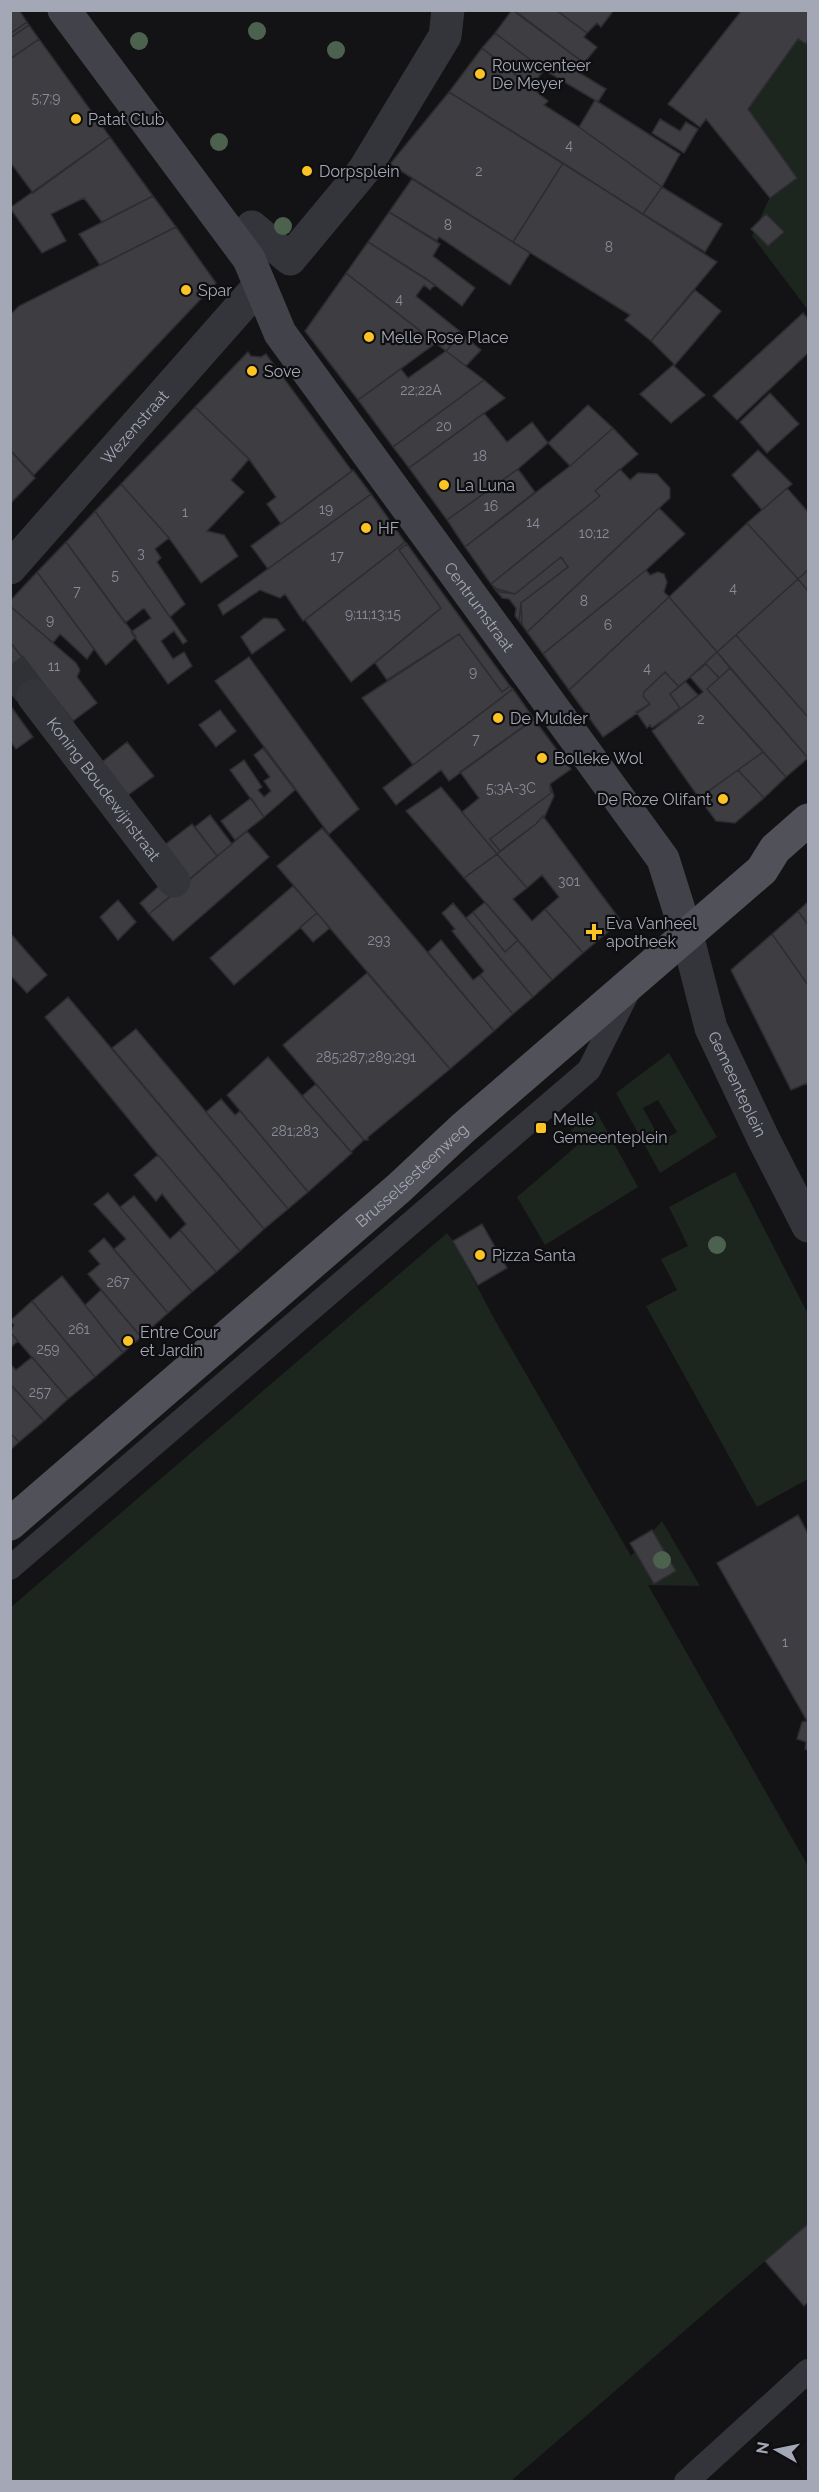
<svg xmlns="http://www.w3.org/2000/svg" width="819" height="2492" font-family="Raleway,sans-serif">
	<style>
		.green { fill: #1d251f; fill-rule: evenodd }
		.building { fill: #3d3d42; stroke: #2d2d31; stroke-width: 1.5 }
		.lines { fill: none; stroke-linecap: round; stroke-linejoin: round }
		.street-tunnel { stroke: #303135; stroke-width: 33; stroke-dasharray: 33 16; stroke-linecap: butt }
		.lane { stroke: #34353a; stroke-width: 24 }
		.street { stroke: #34353a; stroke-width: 33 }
		.secondary { stroke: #42434a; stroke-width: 33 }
		.primary { stroke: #505159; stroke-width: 33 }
		.tree { fill: #4c624f }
		.poi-dot { fill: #fcc324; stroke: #0e0e10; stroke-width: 2 }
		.labels { text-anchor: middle; stroke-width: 4.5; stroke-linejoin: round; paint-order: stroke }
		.number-label { font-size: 14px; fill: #8a8d99 }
		.poi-label { font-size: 16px; fill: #a4a8b6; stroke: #0e0e10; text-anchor: start }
		.street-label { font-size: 16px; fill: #a4a8b6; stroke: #0e0e10 }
	</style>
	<rect width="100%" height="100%" fill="#131315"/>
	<path class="green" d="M808,14v296l-56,-74 18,-39 -62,-79 83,-92z
		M669,1053l48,84 -57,36 -44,-80zM658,1100l19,32 -16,9 -18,-33z
		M596,1111l42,76 -93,58 -28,-48 63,-54 -9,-13z
		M735,1172l73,142v165l-51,28 -111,-201 31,-16 -16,-31 27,-13 -19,-39z
		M447,1233l6,8 43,81 135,234 31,-35 38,65 -52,-1 160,281v358l-297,257h-500l-1,-873z"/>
	<path class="building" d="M10,10h9l8,12 -17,12z
		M512,10l72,53 -6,9 28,17 -8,13 -54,-32 -49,-37z
		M514,10h42l31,23 -3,4 13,10 -13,16z
		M556,10h58l-13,17 -4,-4 -10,10z
		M742,10h66v29l-2,5 -8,-5 -50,70 49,69 -27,20 -64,-79 -6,8 -32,-23z
		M27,22l2,3 -19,13v-4z
		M29,25l10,14 -29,20v-21z
		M495,33l49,37 -13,17 -49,-39z
		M39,39l71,98 -77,56 -23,-31v-103z
		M482,48l66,53 -4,4 35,22 83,60 -19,27 -194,-122z
		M449,92l114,71 -50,79 -123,-78z
		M595,100l85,54 -18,33 -83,-60z
		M660,119l20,12 6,-9 12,7 -14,24 -32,-20z
		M110,137l43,59 -51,26 -18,-24 -33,16 15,27 -24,12 -32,-45z
		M563,163l154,99 -66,79 -26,-21 5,-5 -117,-73z
		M412,179l118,74 -20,32 -71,-48 -2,4 -48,-29z
		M662,187l60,37 -17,28 -62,-38z
		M153,196l23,31 -76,38 -21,-31z
		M389,212l51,32 -7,12 42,32 -13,18 -35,-27 -59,-37z
		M766,214l18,18 -16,14 -17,-17z
		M176,227l40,56 -182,192 -24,-25v-135l9,-9z
		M368,242l67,43 -5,5 -6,-5 -8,11 46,37 -16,18 -100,-78z
		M346,273l90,70 -78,57 -53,-69z
		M695,290l26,21 -46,54 -24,-24z
		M803,313l5,6v34l-71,67 -24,-24z
		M462,334l19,16 -15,16 -20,-15z
		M446,351l38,29 -91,67 -35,-47 43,-31 7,9z
		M248,352l3,4 10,1 5,-3 86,117 -71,53 -14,-20 9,-7 -27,-38 -54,-52z
		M673,365l32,30 -34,28 -31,-29z
		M484,380l21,18 -96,70 -16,-21z
		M770,393l29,31 -32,29 -27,-31z
		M588,405l25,23 -43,38 -22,-23z
		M195,407l54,52 -18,21 13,12 -37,39 17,4 14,21 -37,27 -32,-45 -48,-54z
		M484,413l23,29 25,-20 16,21 -30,26 -71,51 -38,-52z
		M613,428l25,26 -43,37 5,5 -109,88 -26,-37 105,-81z
		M10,450l25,28 -25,26z
		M758,450l34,34 -30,26 -30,-35z
		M518,469l17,23 -70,55 -18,-27z
		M620,469l10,11 8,-7 19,1 13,14v10l-143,134 -8,-12 2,-17 47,-36 -7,-10 -46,37 -15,-2 -9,-8 109,-88 -5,-5z
		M353,470l18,24 -103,75 -17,-23z
		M121,484l48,54 -14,11 6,9 -4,4 28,42 -15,13 -75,-106z
		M787,488l21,24v58l-10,9 -51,-56z
		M371,494l34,48 -102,79 -18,-27 -5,4 -20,-8 -37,25 -5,-10z
		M659,508l26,26 -39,36 -103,84 -16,-22z
		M95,511l92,130 -4,3 -9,-13 -13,10 12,18 11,-7 8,14 -24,18 -37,-52 20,-14 -7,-10 -19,15 -59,-81z
		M747,523l51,56 -81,73 -48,-55z
		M66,542l70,95 -30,28 -69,-93z
		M405,542l2,2 -8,6 42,58 -90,74 -46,-62z
		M407,544l103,142 -8,6 -43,-58 -72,46 -12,-17 66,-55 -42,-58z
		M561,557l7,10 -47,36 1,22 -7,-9 1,-8 -7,-9 -7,-1 -8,-10 21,6z
		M646,570l4,5 8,-3 6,2 3,8 -3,10 5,5 -100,93 -26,-36z
		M808,570v21l-10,-12z
		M37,572l57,77 -7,10 -27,-25 -7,9 -43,-37v-5z
		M798,579l10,12v126l-72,-82z
		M669,597l48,55 -38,35 -14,-15 -21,20 -1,4 7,8 -47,33 -34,-47z
		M10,606l66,57 4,7 -3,7 20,26 -24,18 -63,-79z
		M264,618l13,1 8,11 -33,24 -11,-17z
		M459,634l43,58 8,-6 3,3 -100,76 -51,-67z
		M736,635l72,82v41l-91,-106z
		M10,642l36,45 -14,10 -22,-26z
		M717,652l13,16 -11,10 -14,-15z
		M249,657l110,152 -30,25 -114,-153z
		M706,664l13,14 -12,11 56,63 -64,46 -47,-67 51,-39 -13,-15z
		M730,668l78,90 -22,19 -79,-88z
		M665,672l14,15 -9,7 10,14 -28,20 -2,-3 -3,3 -11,-16 14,-8 -7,-8 1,-4z
		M685,681l13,14 -46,36 28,-23 -10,-14z
		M513,689l21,30 -85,62 -8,-11 -45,35 -13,-17z
		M10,705l23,32 -17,12 -6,-8z
		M220,710l16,21 -20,16 -17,-22z
		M534,719l37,50 -21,15 1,9 -61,46 10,12 -3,3 -35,-42 17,-14 -19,-26z
		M127,742l27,34 -26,19 -26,-33z
		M263,748l32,42 -31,27 -34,-47 14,-10 18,27 -4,3 6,7 7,-6 -7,-10 6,-4 -16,-22z
		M763,752l23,25 -22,21 -26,-28z
		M738,770l26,28 -29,25 -19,-2 -17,-23z
		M550,784l4,12 -10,22 -1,-2 -7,8 -36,27 -10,-12 61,-46z
		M441,787l56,67 -33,24 -58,-67z
		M251,798l13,19 -29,23 -14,-19z
		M210,815l22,29 -15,12 -22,-29z
		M543,816l78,105 -38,32 -38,-44 14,-12 -17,-22 -15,13 -30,-34 39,-30z
		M192,824l25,32 -29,24 -26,-33z
		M322,828l172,203 -44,38 -173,-203z
		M247,831l22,26 -96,84 -24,-27z
		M497,854l30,34 -14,11 19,22 13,-12 38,44 -31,27 -88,-102z
		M167,879l10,12 -28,23 -9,-11z
		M293,886l24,27 -83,72 -24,-27z
		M118,900l18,22 -18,18 -18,-23z
		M485,902l33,38 -13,12 -32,-40z
		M808,902v23l-10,-14z
		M453,903l80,94 -20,17 -33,-39 4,-4 -32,-40 3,-2 -13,-16z
		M798,911l10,14v60l-36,-51z
		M473,912l32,40 13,-12 34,40 -19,17 -67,-79z
		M317,913l13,15 -17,14 -13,-15z
		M10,933l37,42 -20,18 -17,-18z
		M772,934l36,51v101l-1,-3 -16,7 -60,-120z
		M441,940l32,40 7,-5 33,39 -19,17 -66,-79z
		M367,973l83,96 -82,68v3h-4l-81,-95z
		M68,997l196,232 -24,22 -82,-96 -113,-138z
		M136,1029l152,180 -24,20 -152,-181z
		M268,1057l84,96 -44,39 -81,-97z
		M316,1084l48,56 -13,12 -49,-56z
		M221,1099l14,16 5,-4 68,81 -20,17 -82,-97z
		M158,1155l82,96 -24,21 -36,-42 6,-6 -24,-30 -6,7 -22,-26z
		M108,1193l84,99 -24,21 -54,-64 12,-10 -32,-35z
		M134,1196l36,43 10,-9 36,42 -24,20 -72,-85z
		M482,1224l25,44 -29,17 -25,-44z
		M104,1238l64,75 -27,24 -53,-63 12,-10 -11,-13z
		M62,1276l61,77 -28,24 -63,-76z
		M101,1290l40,47 -18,16 -38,-48z
		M32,1301l63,76 -27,22 -58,-67 4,-7 -4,-4z
		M10,1332l8,9 -8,7z
		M32,1357l36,42 -24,22 -34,-37v-20l6,6z
		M10,1384l34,37 -25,21 -9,-9z
		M10,1433l9,9 -9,8z
		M798,1515l10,19v216l-3,-1 1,-7 -9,-3 5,-17 5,-1 -90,-158z
		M652,1530l24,41 -22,13 -24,-41z
		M808,2224v78l-4,4 -39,-45z"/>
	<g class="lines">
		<path class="street-tunnel" d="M10,665l23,31"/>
		<path class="lane" d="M10,1568l579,-498 40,-80
			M686,2482l122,-111"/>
		<g class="street">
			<path d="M252,227l38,32 74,-89 81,-134 3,-26"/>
			<path id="s1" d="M10,568l249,-282"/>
			<path id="s2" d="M33,696l141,185"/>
			<path id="s3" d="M687,935l24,93 53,112 44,86"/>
		</g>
		<path class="secondary" id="s4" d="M64,10l185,249 31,74 383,526 24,76"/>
		<path class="primary" id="s5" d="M10,1524l389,-336 63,-59 300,-259 13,-21 33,-29"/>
	</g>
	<g class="tree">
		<circle cx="257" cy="31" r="9"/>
		<circle cx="139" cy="41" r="9"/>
		<circle cx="336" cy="50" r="9"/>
		<circle cx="219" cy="142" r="9"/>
		<circle cx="283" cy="226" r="9"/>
		<circle cx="717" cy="1245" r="9"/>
		<circle cx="662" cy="1560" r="9"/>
	</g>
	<g class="poi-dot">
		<circle cx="480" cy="74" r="6"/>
		<circle cx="76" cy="119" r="6"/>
		<circle cx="307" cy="171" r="6"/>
		<circle cx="186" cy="290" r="6"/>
		<circle cx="369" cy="337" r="6"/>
		<circle cx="252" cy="371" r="6"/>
		<circle cx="444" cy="485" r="6"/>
		<circle cx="366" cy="528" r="6"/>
		<circle cx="498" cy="718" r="6"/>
		<circle cx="542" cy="758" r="6"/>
		<circle cx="723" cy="799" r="6"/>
		<path d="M591 923h6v6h6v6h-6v6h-6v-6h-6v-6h6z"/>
		<rect x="535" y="1122" width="12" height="12" rx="3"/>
		<circle cx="480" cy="1255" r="6"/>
		<circle cx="128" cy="1341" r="6"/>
	</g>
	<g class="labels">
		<g class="number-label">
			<text x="46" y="103">5;7;9</text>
			<text x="569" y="150">4</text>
			<text x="479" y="176">2</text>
			<text x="448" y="230">8</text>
			<text x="609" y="252">8</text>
			<text x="399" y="304">4</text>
			<text x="421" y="395">22;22A</text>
			<text x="444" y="431">20</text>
			<text x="480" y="461">18</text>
			<text x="491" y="511">16</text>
			<text x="326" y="514">19</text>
			<text x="185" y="517">1</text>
			<text x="533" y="527">14</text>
			<text x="594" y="538">10;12</text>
			<text x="141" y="558">3</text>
			<text x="337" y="561">17</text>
			<text x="115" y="580">5</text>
			<text x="733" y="593">4</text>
			<text x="77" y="596">7</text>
			<text x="584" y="606">8</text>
			<text x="373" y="619">9;11;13;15</text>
			<text x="50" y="625">9</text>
			<text x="608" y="630">6</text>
			<text x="54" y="671">11</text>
			<text x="647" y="673">4</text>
			<text x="473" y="677">9</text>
			<text x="701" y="724">2</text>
			<text x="476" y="744">7</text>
			<text x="511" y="793">5;3A-3C</text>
			<text x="569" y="886">301</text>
			<text x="379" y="945">293</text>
			<text x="366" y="1062">285;287;289;291</text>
			<text x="295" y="1136">281;283</text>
			<text x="118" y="1287">267</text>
			<text x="79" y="1334">261</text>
			<text x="48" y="1354">259</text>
			<text x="40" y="1397">257</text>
			<text x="785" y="1647">1</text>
		</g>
		<g class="poi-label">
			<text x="492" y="71">Rouwcenteer<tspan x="492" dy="18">De Meyer</tspan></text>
			<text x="88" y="125">Patat Club</text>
			<text x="319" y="177">Dorpsplein</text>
			<text x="198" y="296">Spar</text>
			<text x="381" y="343">Melle Rose Place</text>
			<text x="264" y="377">Sove</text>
			<text x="456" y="491">La Luna</text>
			<text x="378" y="534">HF</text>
			<text x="510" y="724">De Mulder</text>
			<text x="554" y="764">Bolleke Wol</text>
			<text x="711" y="805" text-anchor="end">De Roze Olifant</text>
			<text x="606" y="929">Eva Vanheel<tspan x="606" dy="18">apotheek</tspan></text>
			<text x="553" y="1125">Melle<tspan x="553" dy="18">Gemeenteplein</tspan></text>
			<text x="492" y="1261">Pizza Santa</text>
			<text x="140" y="1338">Entre Cour<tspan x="140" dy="18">et Jardin</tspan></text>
		</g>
		<g class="street-label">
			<text dy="6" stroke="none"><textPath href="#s1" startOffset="188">Wezenstraat</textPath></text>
			<text dy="6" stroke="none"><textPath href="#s4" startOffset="729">Centrumstraat</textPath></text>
			<text dy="6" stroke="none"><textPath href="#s2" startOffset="117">Koning Boudewijnstraat</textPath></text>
			<text dy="6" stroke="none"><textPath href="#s3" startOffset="158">Gemeenteplein</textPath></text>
			<text dy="6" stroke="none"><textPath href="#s5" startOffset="532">Brusselsesteenweg</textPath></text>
		</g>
	</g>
	<rect width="819" height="2492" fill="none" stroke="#a4a8b6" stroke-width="24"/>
	<g transform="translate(777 2450) rotate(279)" stroke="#0e0e10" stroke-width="4.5" paint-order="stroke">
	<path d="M0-4.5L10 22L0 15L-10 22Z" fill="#a4a8b6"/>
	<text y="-9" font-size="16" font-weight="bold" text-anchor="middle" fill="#a4a8b6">N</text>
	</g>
</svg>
